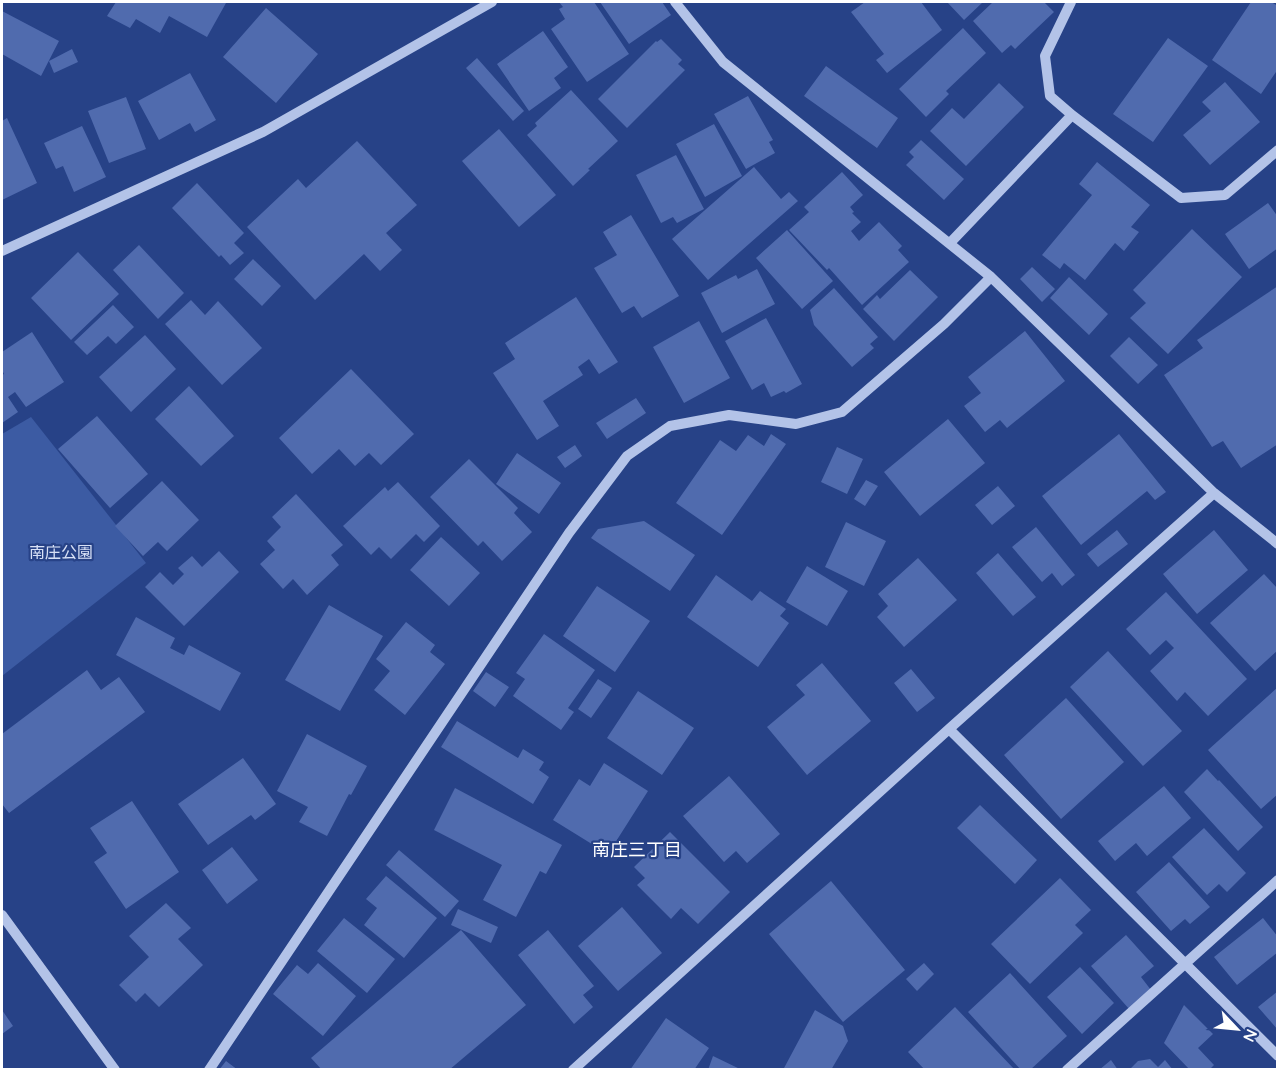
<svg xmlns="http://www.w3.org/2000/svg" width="1279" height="1071" font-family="Quicksand,'Noto Sans JP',sans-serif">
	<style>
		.green { fill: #3c5ba3 }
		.building { fill: #506bae }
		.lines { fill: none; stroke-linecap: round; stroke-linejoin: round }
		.minor { stroke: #b3c3e8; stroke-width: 10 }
		.labels { text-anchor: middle; stroke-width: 4.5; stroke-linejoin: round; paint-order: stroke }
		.park-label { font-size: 16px; fill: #d7e0f6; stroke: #274287 }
		.neighbourhood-label { font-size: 18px; fill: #fff; stroke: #274287 }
	</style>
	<rect width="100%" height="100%" fill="#274287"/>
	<path class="green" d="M31,417l115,146 -144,113v-242z"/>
	<path class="building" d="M116,2h108l2,1 -19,34 -38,-21 -9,17 -24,-14 -6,9 -23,-12z
		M559,2h35l35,52 -42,28 -36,-53 14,-10 -6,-10 4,-2z
		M600,2h62l9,13 -42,29z
		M865,2h56l21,28 -55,43 -11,-13 8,-6 -33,-42z
		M947,2h36l-19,18z
		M993,2h51l10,10 -39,37 -4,-4 -9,8 -29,-32z
		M1251,2h20l7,4v63l-17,25 -49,-34z
		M266,8l52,46 -42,49 -53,-46z
		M2,11l57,30 -18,35 -39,-22z
		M963,28l23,25 -40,38 3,3 -23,23 -27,-28z
		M543,31l25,36 -14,11 7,10 -32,23 -32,-47z
		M1168,38l40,28 -55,76 -40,-28z
		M661,39l21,21 -4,4 7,6 -58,58 -29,-29 58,-58 1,1z
		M72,49l6,13 -24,11 -5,-12z
		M477,58l47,53 -11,10 -47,-53z
		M826,66l72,52 -21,30 -73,-52z
		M190,73l26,47 -21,12 -5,-9 -31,17 -21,-39z
		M1225,82l35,40 -50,43 -27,-30 28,-24 -9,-9z
		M999,83l25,24 -58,59 -36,-35 22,-23 12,11z
		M571,90l47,51 -30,28 2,1 -17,16 -46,-51 10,-9 -2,-3z
		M748,96l25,44 -4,2 6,11 -29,16 -32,-55z
		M126,97l20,52 -37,14 -21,-52z
		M7,118l30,65 -35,17v-79z
		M714,124l28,52 -37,21 -29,-53z
		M82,126l24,51 -32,15 -11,-26 -7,3 -12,-26z
		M499,129l57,66 -37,32 -57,-66z
		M921,140l43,39 -20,21 -38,-35 8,-8 -5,-5z
		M357,141l60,64 -31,28 16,17 -22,21 -16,-17 -49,46 -68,-73 51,-48 8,9z
		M676,155l28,54 -27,14 -4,-6 -12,6 -25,-48z
		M1097,162l53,43 -19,22 8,5 -15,19 -9,-8 -30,37 -21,-17 -4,6 -18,-14 50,-60 -13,-11z
		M754,167l27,32 8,-7 9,9 -90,79 -36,-41z
		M842,172l21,23 -13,12 4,5 -2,1 9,9 -10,9 8,10 20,-19 23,24 -4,4 11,12 -47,43 -33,-37 -2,2 -38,-40 20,-18 -5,-5z
		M197,183l47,50 -10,10 10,10 -14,12 -9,-10 -2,2 -47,-49z
		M1268,203l10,14v31l-29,21 -24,-35z
		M631,215l48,81 -37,22 -8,-12 -12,7 -28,-45 23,-13 -14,-23z
		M1192,229l50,48 -74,77 -38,-36 16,-15 -13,-13z
		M787,230l46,51 -31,28 -46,-51z
		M139,245l45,48 -26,26 -45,-49z
		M78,252l41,42 -48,46 -40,-42z
		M253,259l28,27 -19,20 -28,-27z
		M1032,267l23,22 -13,13 -22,-23z
		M757,269l18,35 -53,29 -21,-40 35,-18 2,4z
		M910,270l28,27 -44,44 -31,-32 14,-14 3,4z
		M1069,277l39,37 -19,21 -39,-37z
		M1278,286v158l-37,24 -18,-27 -11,6 -48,-72 39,-27 -6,-8z
		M834,288l44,49 -8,7 4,4 -22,19 -38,-42 -4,-15z
		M576,297l42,65 -19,12 -10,-15 -11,8 5,8 -40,26 16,25 -22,14 -44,-67 22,-14 -10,-16z
		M191,300l14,15 13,-14 44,47 -40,37 -57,-61z
		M113,305l21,22 -18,17 -8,-8 -21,19 -13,-13z
		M766,318l36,66 -16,9 -2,-2 -13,6 -7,-14 -12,7 -27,-49z
		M699,321l31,57 -46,25 -31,-56z
		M1025,331l40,50 -58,47 -7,-8 -15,12 -21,-26 17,-13 -13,-16z
		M32,332l32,50 -38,25 -11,-15 -7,5 10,15 -16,11v-48l2,-1 -2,-4v-18z
		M145,335l31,34 -45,43 -32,-35z
		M1129,337l29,28 -20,19 -28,-28z
		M351,369l63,65 -33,31 -12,-12 -14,13 -16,-17 -27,25 -33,-36z
		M189,386l45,50 -33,30 -46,-47z
		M636,398l10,15 -39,26 -11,-16z
		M97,416l51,58 -38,34 -52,-59z
		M948,419l37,44 -65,53 -36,-44z
		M771,434l15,10 -64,91 -46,-32 44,-63 16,11 12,-16 16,11z
		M1119,434l47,58 -11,8 -8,-9 -66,54 -39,-49z
		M575,445l7,11 -17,12 -8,-11z
		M837,447l26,12 -16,35 -26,-12z
		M517,453l44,30 -22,31 -43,-30z
		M469,459l49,49 -4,5 18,19 -30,29 -19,-20 -5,5 -48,-49z
		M866,480l12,6 -13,20 -11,-7z
		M162,481l37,39 -32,31 -9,-9 -15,14 -28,-30z
		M398,482l42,44 -16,16 -8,-8 -25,25 -12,-12 -8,8 -28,-29 42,-39 3,4z
		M998,486l17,20 -23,19 -17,-20z
		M296,494l47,51 -12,10 8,10 -32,30 -14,-16 -10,10 -23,-25 15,-14 -8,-9 14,-14 -9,-10z
		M644,521l51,34 -25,36 -79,-53 7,-9z
		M846,522l40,19 -22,45 -39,-19z
		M1036,527l39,48 -13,11 -10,-13 -10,9 -30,-35z
		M1117,530l11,14 -30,23 -11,-13z
		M1214,530l34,40 -51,44 -34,-40z
		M441,537l39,36 -31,33 -39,-36z
		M219,551l20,21 -55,54 -39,-39 15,-15 13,13 11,-11 -6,-6 14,-12 10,11z
		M998,553l38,44 -23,19 -37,-43z
		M918,558l39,42 -53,47 -27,-30 11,-11 -10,-12z
		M807,566l41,25 -21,35 -41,-24z
		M1264,574l14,15v61l-23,21 -45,-48z
		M716,575l36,26 8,-10 26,18 -6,7 9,7 -31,44 -71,-50z
		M597,586l53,35 -35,51 -52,-36z
		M1166,592l81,87 -39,37 -23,-24 -8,9 -27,-30 24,-23 -8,-8 -16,15 -24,-26z
		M329,605l54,31 -43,75 -55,-31z
		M136,617l39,21 -5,10 14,7 5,-10 52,28 -21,38 -104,-56z
		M406,622l29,23 -5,7 15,12 -40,51 -31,-25 16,-19 -14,-12z
		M544,634l51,36 -27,38 6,4 -13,18 -48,-34 12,-17 -9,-6z
		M1108,651l74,80 -39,35 -73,-79z
		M822,663l49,58 -64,54 -40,-48 38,-32 -9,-10z
		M911,669l24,29 -18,14 -23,-29z
		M87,670l14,20 18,-13 26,35 -136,101 -7,-9v-70z
		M486,672l23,15 -14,20 -22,-16z
		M598,679l14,9 -21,30 -13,-9z
		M1278,687v107l-17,15 -53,-59z
		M638,691l56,37 -32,47 -55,-37z
		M1066,698l58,64 -63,57 -57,-64z
		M457,721l61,37 5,-9 21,13 -5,8 10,7 -16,27 -92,-57z
		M307,734l60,32 -16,29 -2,-1 -22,42 -28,-14 9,-15 -31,-16z
		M243,758l33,46 -21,16 -4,-5 -43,30 -30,-41z
		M604,763l44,28 -40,63 -55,-34 26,-41 11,7z
		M1207,769l11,12 1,-1 44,47 -25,24 -54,-59z
		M729,776l51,58 -33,29 -11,-12 -12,11 -41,-46z
		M1164,786l27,32 -44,38 -11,-13 -21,18 -17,-20z
		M455,788l107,57 -16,29 -6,-3 -24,46 -33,-17 19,-35 -68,-35z
		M132,801l47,71 -53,37 -32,-47 13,-9 -17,-25z
		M980,805l57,55 -22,24 -58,-56z
		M1204,828l42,45 -19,19 -8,-8 -12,11 -35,-38z
		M670,832l60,60 -32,32 -17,-16 -10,11 -34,-34 8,-7 -11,-11z
		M232,847l26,33 -31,24 -25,-34z
		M399,850l60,51 -14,16 -59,-52z
		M1169,862l41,45 -20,17 -5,-5 -14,12 -35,-39z
		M386,876l51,42 -33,40 -40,-33 13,-17 -11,-9z
		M1060,878l31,32 -16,15 8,8 -53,51 -39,-40z
		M831,881l74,89 -62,52 -74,-88z
		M166,903l25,25 -13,11 25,26 -44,42 -14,-14 -9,9 -17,-17 30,-28 -20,-21z
		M622,907l40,46 -44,38 -40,-45z
		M458,909l40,18 -7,16 -40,-18z
		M344,918l51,41 -28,34 -50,-42z
		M1263,918l15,19v15l-41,33 -23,-28z
		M461,930l65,75 -77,65h-103l-1,-2 -23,2 -11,-12z
		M548,930l46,56 -11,9 10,12 -19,17 -56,-69z
		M1126,935l28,31 -13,11 10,13 -21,20 -39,-44z
		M318,963l38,33 -33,40 -50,-42 24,-29 11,9z
		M924,963l10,11 -17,17 -11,-12z
		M1080,967l34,36 -32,31 -35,-37z
		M1010,973l57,63 -37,34h-9l-53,-58z
		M1278,991v39l-20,-23z
		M1184,1005l29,29 -15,14 16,17 -5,5h-19l-26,-27z
		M955,1007l60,63h-90l-17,-18z
		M2,1010l11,16 -11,8z
		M815,1010l28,16 5,15 -17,29h-48z
		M666,1018l43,30 -15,22h-64z
		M713,1056l29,14h-34z
		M1150,1059l8,8 7,-7 8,10h-44l9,-9z
		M1111,1060l7,10h-19z
		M226,1061l12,9h-19z"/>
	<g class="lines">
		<path class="minor" d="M675,2l48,60 268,215 223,216 64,51
			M1071,2l-26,54 5,40 22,19
			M950,243l122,-128 109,83 44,-3 53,-45
			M2,251l261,-119 229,-130
			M949,729l329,327
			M2,915l113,155
			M209,1070l360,-537 58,-77 43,-30 59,-11 67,9 46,-12 102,-88 47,-47
			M573,1070l376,-341 265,-236
			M1067,1070l211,-190"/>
	</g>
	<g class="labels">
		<g class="park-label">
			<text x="61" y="558">南庄公園</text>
		</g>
		<g class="neighbourhood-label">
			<text x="637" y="856">南庄三丁目</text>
		</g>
	</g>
	<rect width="1279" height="1071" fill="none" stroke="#ffffff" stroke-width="6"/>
	<g transform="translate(1237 1029) rotate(116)" stroke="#274287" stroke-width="4.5" paint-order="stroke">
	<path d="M0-4.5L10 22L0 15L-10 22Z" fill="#ffffff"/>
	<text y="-9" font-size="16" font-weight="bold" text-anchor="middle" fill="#ffffff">N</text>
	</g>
</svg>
